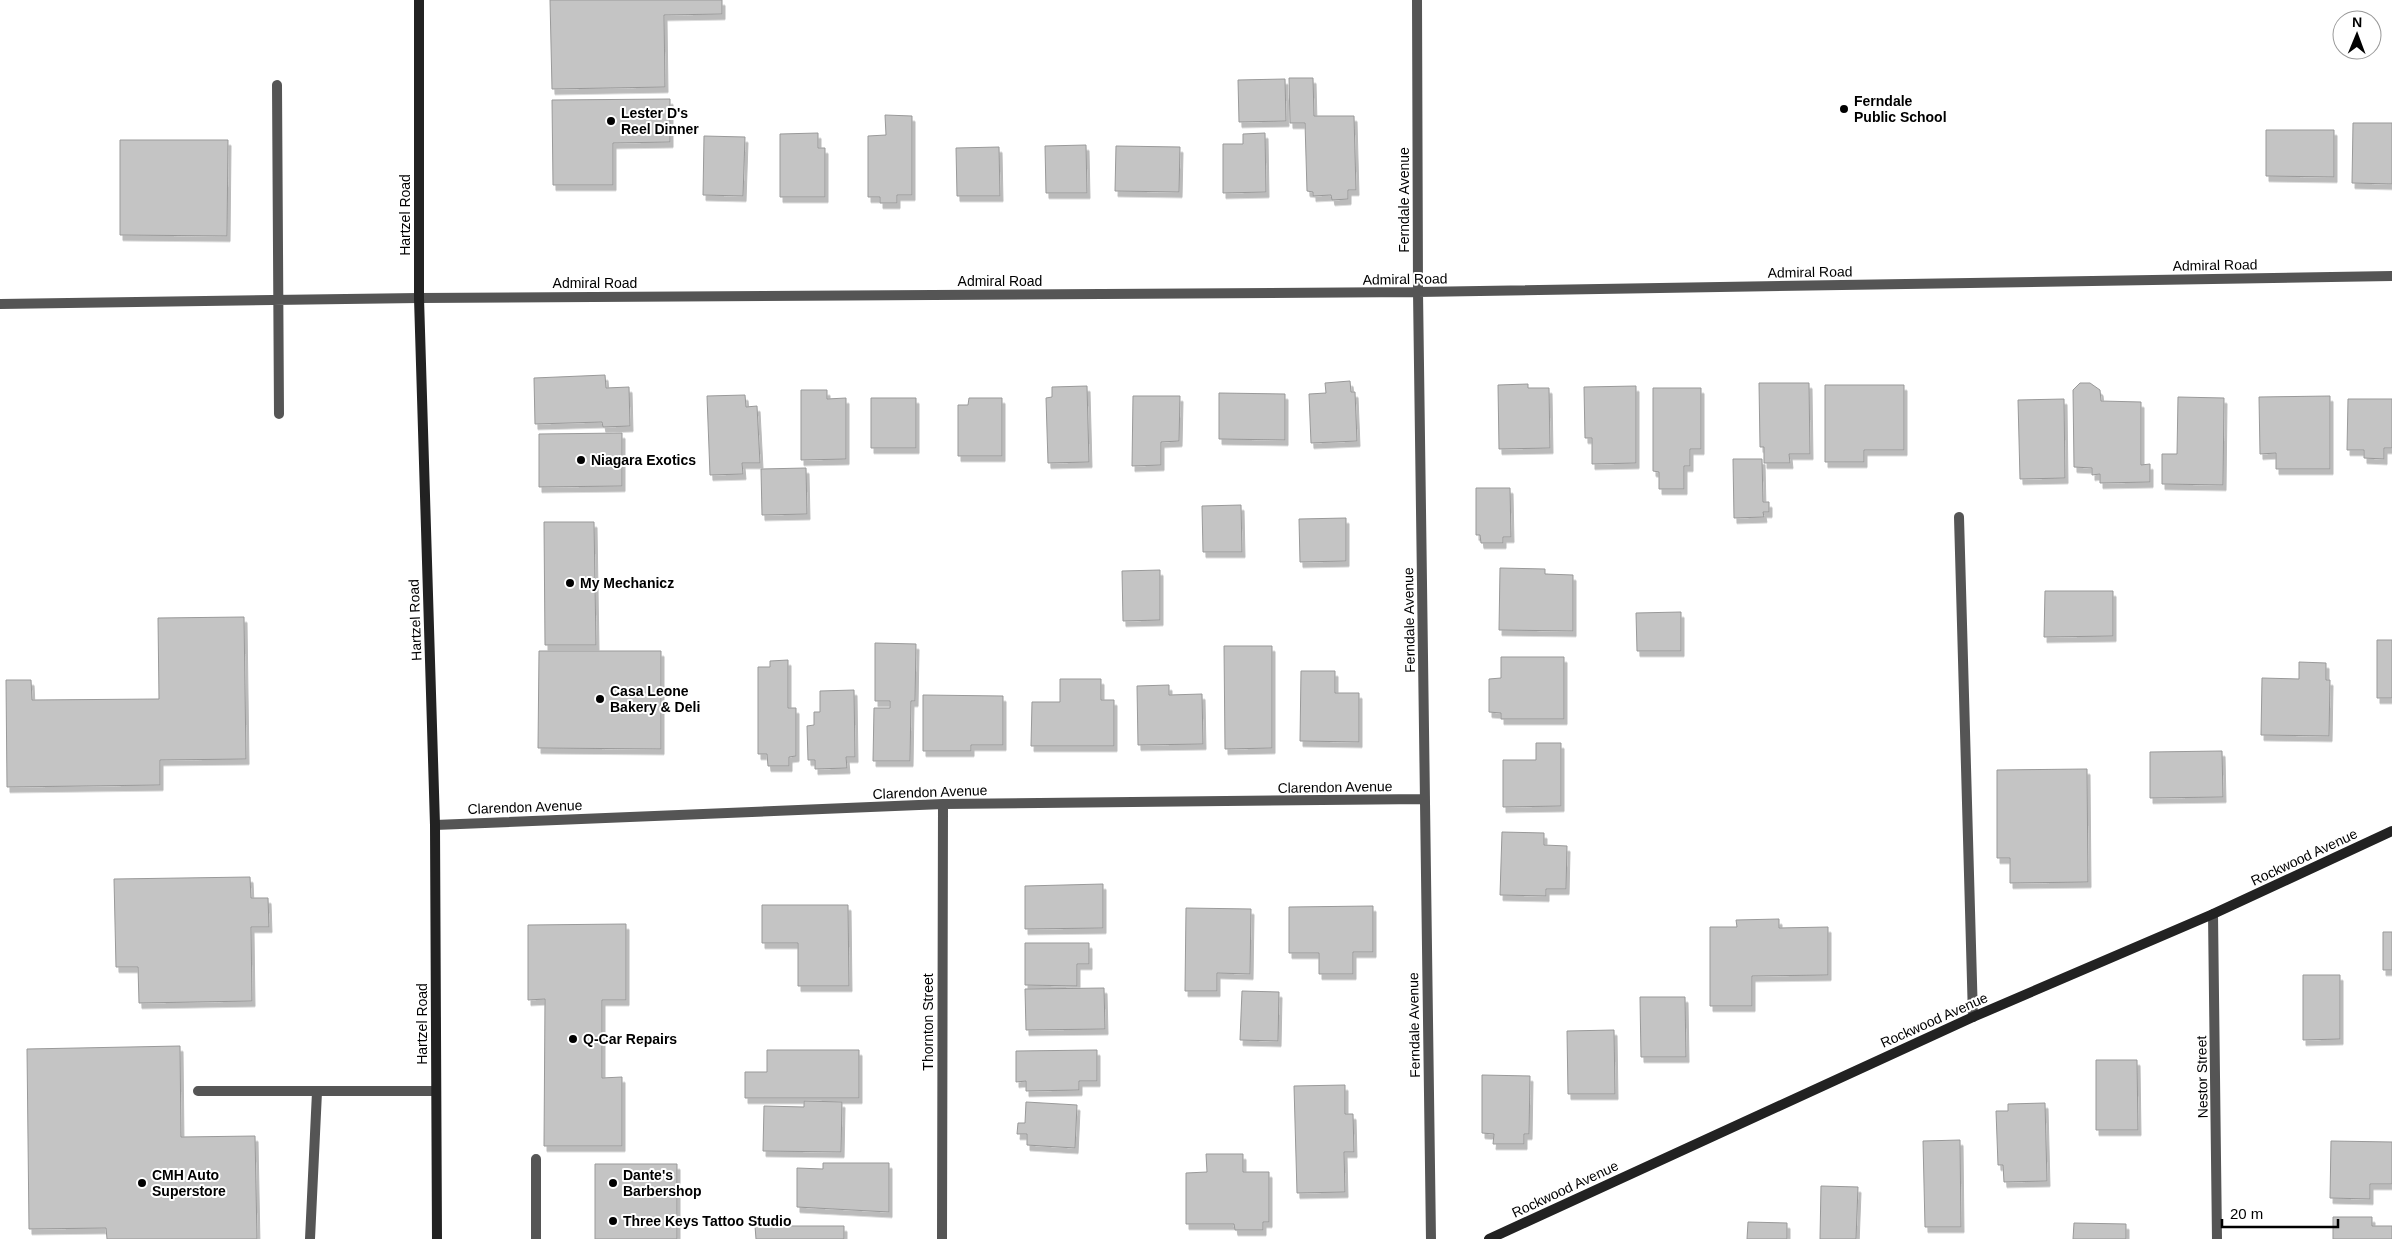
<svg xmlns="http://www.w3.org/2000/svg" width="2392" height="1239" font-family="Helvetica,sans-serif">
	<style>
		.building { fill: #c4c4c4; stroke: #999; filter: url(#shadow) }
		.lines { fill: none; stroke-linecap: round; stroke-linejoin: round }
		.lane { stroke: #555; stroke-width: 10 }
		.street { stroke: #555; stroke-width: 10 }
		.secondary { stroke: #222; stroke-width: 10 }
		.poi-dot { fill: #000; stroke: #fff; stroke-width: 2 }
		.labels { text-anchor: middle; stroke-width: 4; stroke-linejoin: round; paint-order: stroke }
		.poi-label { font-size: 14px; font-weight: bold; fill: #000; stroke: #fff; text-anchor: start }
		.street-label { font-size: 14px; fill: #000; stroke: #fff }
	</style>
	<defs>
		<filter id="shadow"><feDropShadow dx="3" dy="5.5" stdDeviation="0" flood-color="#0004"/></filter>
	</defs>
	<rect width="100%" height="100%" fill="#fff"/>
	<path class="building" d="M550,0h172v14l-58,1 1,72 -113,2z
		M1289,78h24l1,38h40l2,74h-8v9l-16,1 -1,-5 -18,1v-4l-6,-1 -2,-68h-15z
		M1285,79l1,42 -47,1 -1,-42z
		M670,99v43l-57,1v42h-60l-1,-85z
		M885,115l27,1v79h-15v8h-17v-6h-12v-61l18,-1z
		M2353,123h39v61l-40,-1z
		M2266,130h68v47l-68,-1z
		M818,133v15h7v49h-45v-63z
		M1265,133l1,59 -43,1v-49h20v-10z
		M704,136l41,1 -2,59 -40,-1z
		M120,140h108l-1,96 -107,-1z
		M1086,145l1,48h-41l-1,-47z
		M1116,146l64,1 -1,45 -64,-1z
		M999,147l1,49h-43l-1,-48z
		M605,375l1,13 23,-1 1,39 -27,1 -1,-5 -67,2 -1,-46z
		M1350,381l1,11h4l2,49 -46,2 -2,-49 17,-1 -1,-10z
		M1759,383h50l1,71h-21l1,9h-26v-16h-4z
		M2080,383h10l10,7 1,11 40,1v63l9,-1v18l-50,1v-9l-8,1v-7l-18,-1 -1,-77z
		M1528,384v4h21l1,60 -51,1 -1,-64z
		M1825,385h79v65h-40v12h-39z
		M1087,386l2,76 -41,1 -2,-65 6,-1v-10z
		M1636,386v77l-44,1v-26h-7l-1,-51z
		M1653,388h48v61h-11v17h-6v23h-25v-17l-6,-1z
		M801,390h26v9l19,-1v61l-45,1z
		M1219,393l66,1v46l-66,-1z
		M745,395l1,12 11,-1 3,57h-18l1,11 -33,1 -3,-79z
		M1133,396h47l-1,45 -18,1v23l-29,1z
		M2330,396v73h-54v-16l-16,1 -1,-57z
		M2178,397l46,1 -1,87 -61,-1v-30h15z
		M871,398h45v50h-45z
		M969,398h33v58h-44v-51h10z
		M2064,399l1,79 -45,1 -2,-79z
		M2348,399h44v49h-8v11l-20,-1v-8h-17z
		M622,433v53l-83,1v-53z
		M1733,459h29l1,43h6v10h-6l1,5 -30,1z
		M806,468l1,46 -45,1 -1,-46z
		M1476,488h34l1,49h-8v6h-22l-1,-8h-4z
		M1241,505l1,47h-39l-1,-46z
		M1346,518v43l-46,1 -1,-43z
		M544,522h50l2,123h-51z
		M1500,568l45,1v5l28,1v56l-74,-1z
		M1160,570v50l-37,1 -1,-50z
		M2045,591h68v45l-69,1z
		M1681,612v39h-44l-1,-38z
		M244,617l2,142 -86,1v25l-153,2 -1,-107h25l1,20 127,-1 -1,-81z
		M2377,640h15v58h-15z
		M875,643l41,1 -1,57h-4l-1,60h-37l1,-53h16v-7h-15z
		M1224,646h48v102l-47,1z
		M539,651h122v98l-123,-1z
		M1501,657h63v62h-63v-6l-12,-1v-33l12,-1z
		M788,660v48h8v48l-7,1v9h-21l-1,-12h-9v-87h12v-6z
		M2299,662l27,1v17h4l-1,56 -68,-1 1,-57 37,1z
		M1301,671h34v22h24v49l-59,-1z
		M1060,679h41v21h13v46h-83l1,-44h28z
		M1169,685v10l33,-1 1,50 -65,1 -1,-59z
		M854,690l1,67h-9l1,11 -32,1v-9h-7l-1,-34 7,-1v-13h6v-21z
		M923,695l80,1v49h-32v6h-48z
		M1536,743h25v63l-58,1v-47h33z
		M2222,751l1,46 -73,1v-46z
		M2087,769l1,113 -78,1v-25h-13v-88z
		M1502,832l42,1v12l23,1 -1,43h-20v7l-46,-1z
		M250,877l1,21h17l1,29h-18l1,74 -113,2 -1,-36h-22l-2,-88z
		M1103,884v44l-78,1v-43z
		M762,905h86l1,81h-51v-43h-36z
		M1373,906v46h-20v22h-34v-21h-30v-46z
		M1186,908l65,1 -1,65 -33,-1v18h-32z
		M1779,919v9l49,-1v48l-76,1v30h-42v-79h27l-1,-7z
		M626,924v76h-24v78l20,-1v69h-78l1,-147 -17,1v-75z
		M2383,932h9v38h-9z
		M1025,943h64v21h-12v22l-52,-1z
		M2303,975h37v64l-37,1z
		M1104,988l1,41 -79,1 -1,-41z
		M1242,991l37,1 -1,49 -38,-1z
		M1640,997h45l1,60h-45z
		M1614,1030l1,64h-47l-1,-63z
		M180,1046l1,91 74,-1 2,103h-150l-1,-11 -77,1 -2,-180z
		M767,1050h92v48h-114v-26h22z
		M1097,1050v31h-18v9l-53,1v-10l-10,1v-31z
		M2096,1060h41l1,70h-42z
		M1482,1075l48,1 -1,58h-5v10h-31l1,-10 -12,-1z
		M1345,1085v29h8l1,38h-10l1,40 -48,1 -3,-107z
		M804,1101l38,1 -1,50 -78,-1 1,-45 40,1z
		M1026,1102l51,3 -2,43 -48,-3v-11h-10l1,-11h7z
		M2045,1103l2,78 -43,1 -1,-17h-5l-2,-54h12v-7z
		M1960,1140l1,87h-36l-2,-86z
		M2331,1141l61,1v42h-22v15l-40,-1z
		M1206,1154h37v18h26v50h-6v8h-28l-1,-6h-48v-51l21,-1z
		M823,1163h66v49l-92,-5v-39l26,1z
		M595,1164h82v75h-82z
		M1821,1186l37,1 -2,52h-36z
		M2333,1217h39v9h20v13h-59z
		M1748,1222l39,1v16h-40z
		M2074,1223l52,1v15h-53z
		M755,1226h89v13h-88z"/>
	<g class="lines">
		<path class="lane" d="M277,85l2,329
			M0,304l419,-6
			M1959,517l14,500
			M198,1091h238
			M536,1159v80
			M310,1239l7,-147"/>
		<path class="street" d="M1417,0l1,292 13,947
			M419,298l999,-6 974,-16
			M435,825l508,-21 482,-5
			M2213,914l4,325
			M942,1239l1,-435"/>
		<path class="secondary" d="M419,0v298l16,527 2,414
			M1489,1239l484,-222 240,-103 179,-83"/>
	</g>
	<g class="poi-dot">
		<circle cx="1844" cy="109" r="5"/>
		<circle cx="611" cy="121" r="5"/>
		<circle cx="581" cy="460" r="5"/>
		<circle cx="570" cy="583" r="5"/>
		<circle cx="600" cy="699" r="5"/>
		<circle cx="573" cy="1039" r="5"/>
		<circle cx="142" cy="1183" r="5"/>
		<circle cx="613" cy="1183" r="5"/>
		<circle cx="613" cy="1221" r="5"/>
	</g>
	<g class="labels">
		<g class="poi-label">
			<text x="1854" y="106">Ferndale<tspan x="1854" dy="16">Public School</tspan></text>
			<text x="621" y="118">Lester D's<tspan x="621" dy="16">Reel Dinner</tspan></text>
			<text x="591" y="465">Niagara Exotics</text>
			<text x="580" y="588">My Mechanicz</text>
			<text x="610" y="696">Casa Leone<tspan x="610" dy="16">Bakery &amp; Deli</tspan></text>
			<text x="583" y="1044">Q-Car Repairs</text>
			<text x="152" y="1180">CMH Auto<tspan x="152" dy="16">Superstore</tspan></text>
			<text x="623" y="1180">Dante's<tspan x="623" dy="16">Barbershop</tspan></text>
			<text x="623" y="1226">Three Keys Tattoo Studio</text>
		</g>
		<g class="street-label">
			<text transform="translate(1404 200) rotate(-90)" y="5">Ferndale Avenue</text>
			<text transform="translate(405 215) rotate(-90)" y="5">Hartzel Road</text>
			<text transform="translate(2215 265) rotate(-1)" y="5">Admiral Road</text>
			<text transform="translate(1810 272) rotate(-1)" y="5">Admiral Road</text>
			<text transform="translate(1405 279) rotate(-1)" y="5">Admiral Road</text>
			<text x="1000" y="286">Admiral Road</text>
			<text x="595" y="288">Admiral Road</text>
			<text transform="translate(415 620) rotate(-92)" y="5">Hartzel Road</text>
			<text transform="translate(1409 620) rotate(-91)" y="5">Ferndale Avenue</text>
			<text transform="translate(1335 787) rotate(-1)" y="5">Clarendon Avenue</text>
			<text transform="translate(930 792) rotate(-2)" y="5">Clarendon Avenue</text>
			<text transform="translate(525 807) rotate(-2)" y="5">Clarendon Avenue</text>
			<text transform="translate(2304 857) rotate(-25)" y="5">Rockwood Avenue</text>
			<text transform="translate(1934 1020) rotate(-24)" y="5">Rockwood Avenue</text>
			<text transform="translate(928 1022) rotate(-90)" y="5">Thornton Street</text>
			<text transform="translate(422 1024) rotate(-90)" y="5">Hartzel Road</text>
			<text transform="translate(1414 1025) rotate(-91)" y="5">Ferndale Avenue</text>
			<text transform="translate(2202 1077) rotate(-91)" y="5">Nestor Street</text>
			<text transform="translate(1565 1189) rotate(-25)" y="5">Rockwood Avenue</text>
		</g>
	</g>
	<g transform="translate(2357 35) rotate(1)"><circle r="24" fill="#ffffff" stroke="#999999"/>
	<path d="M0-4L9 19L0 12L-9 19Z" fill="#000000"/>
	<text y="-8" font-size="14" font-weight="bold" text-anchor="middle" fill="#000000">N</text>
	</g>
	<path d="M2222 1219v8h116v-8" fill="none" stroke="#000000" stroke-width="2.5"/>
	<text x="2230" y="1219" font-size="15" fill="#000000" stroke="#ffffff" stroke-width="4" paint-order="stroke">20 m</text>
</svg>
